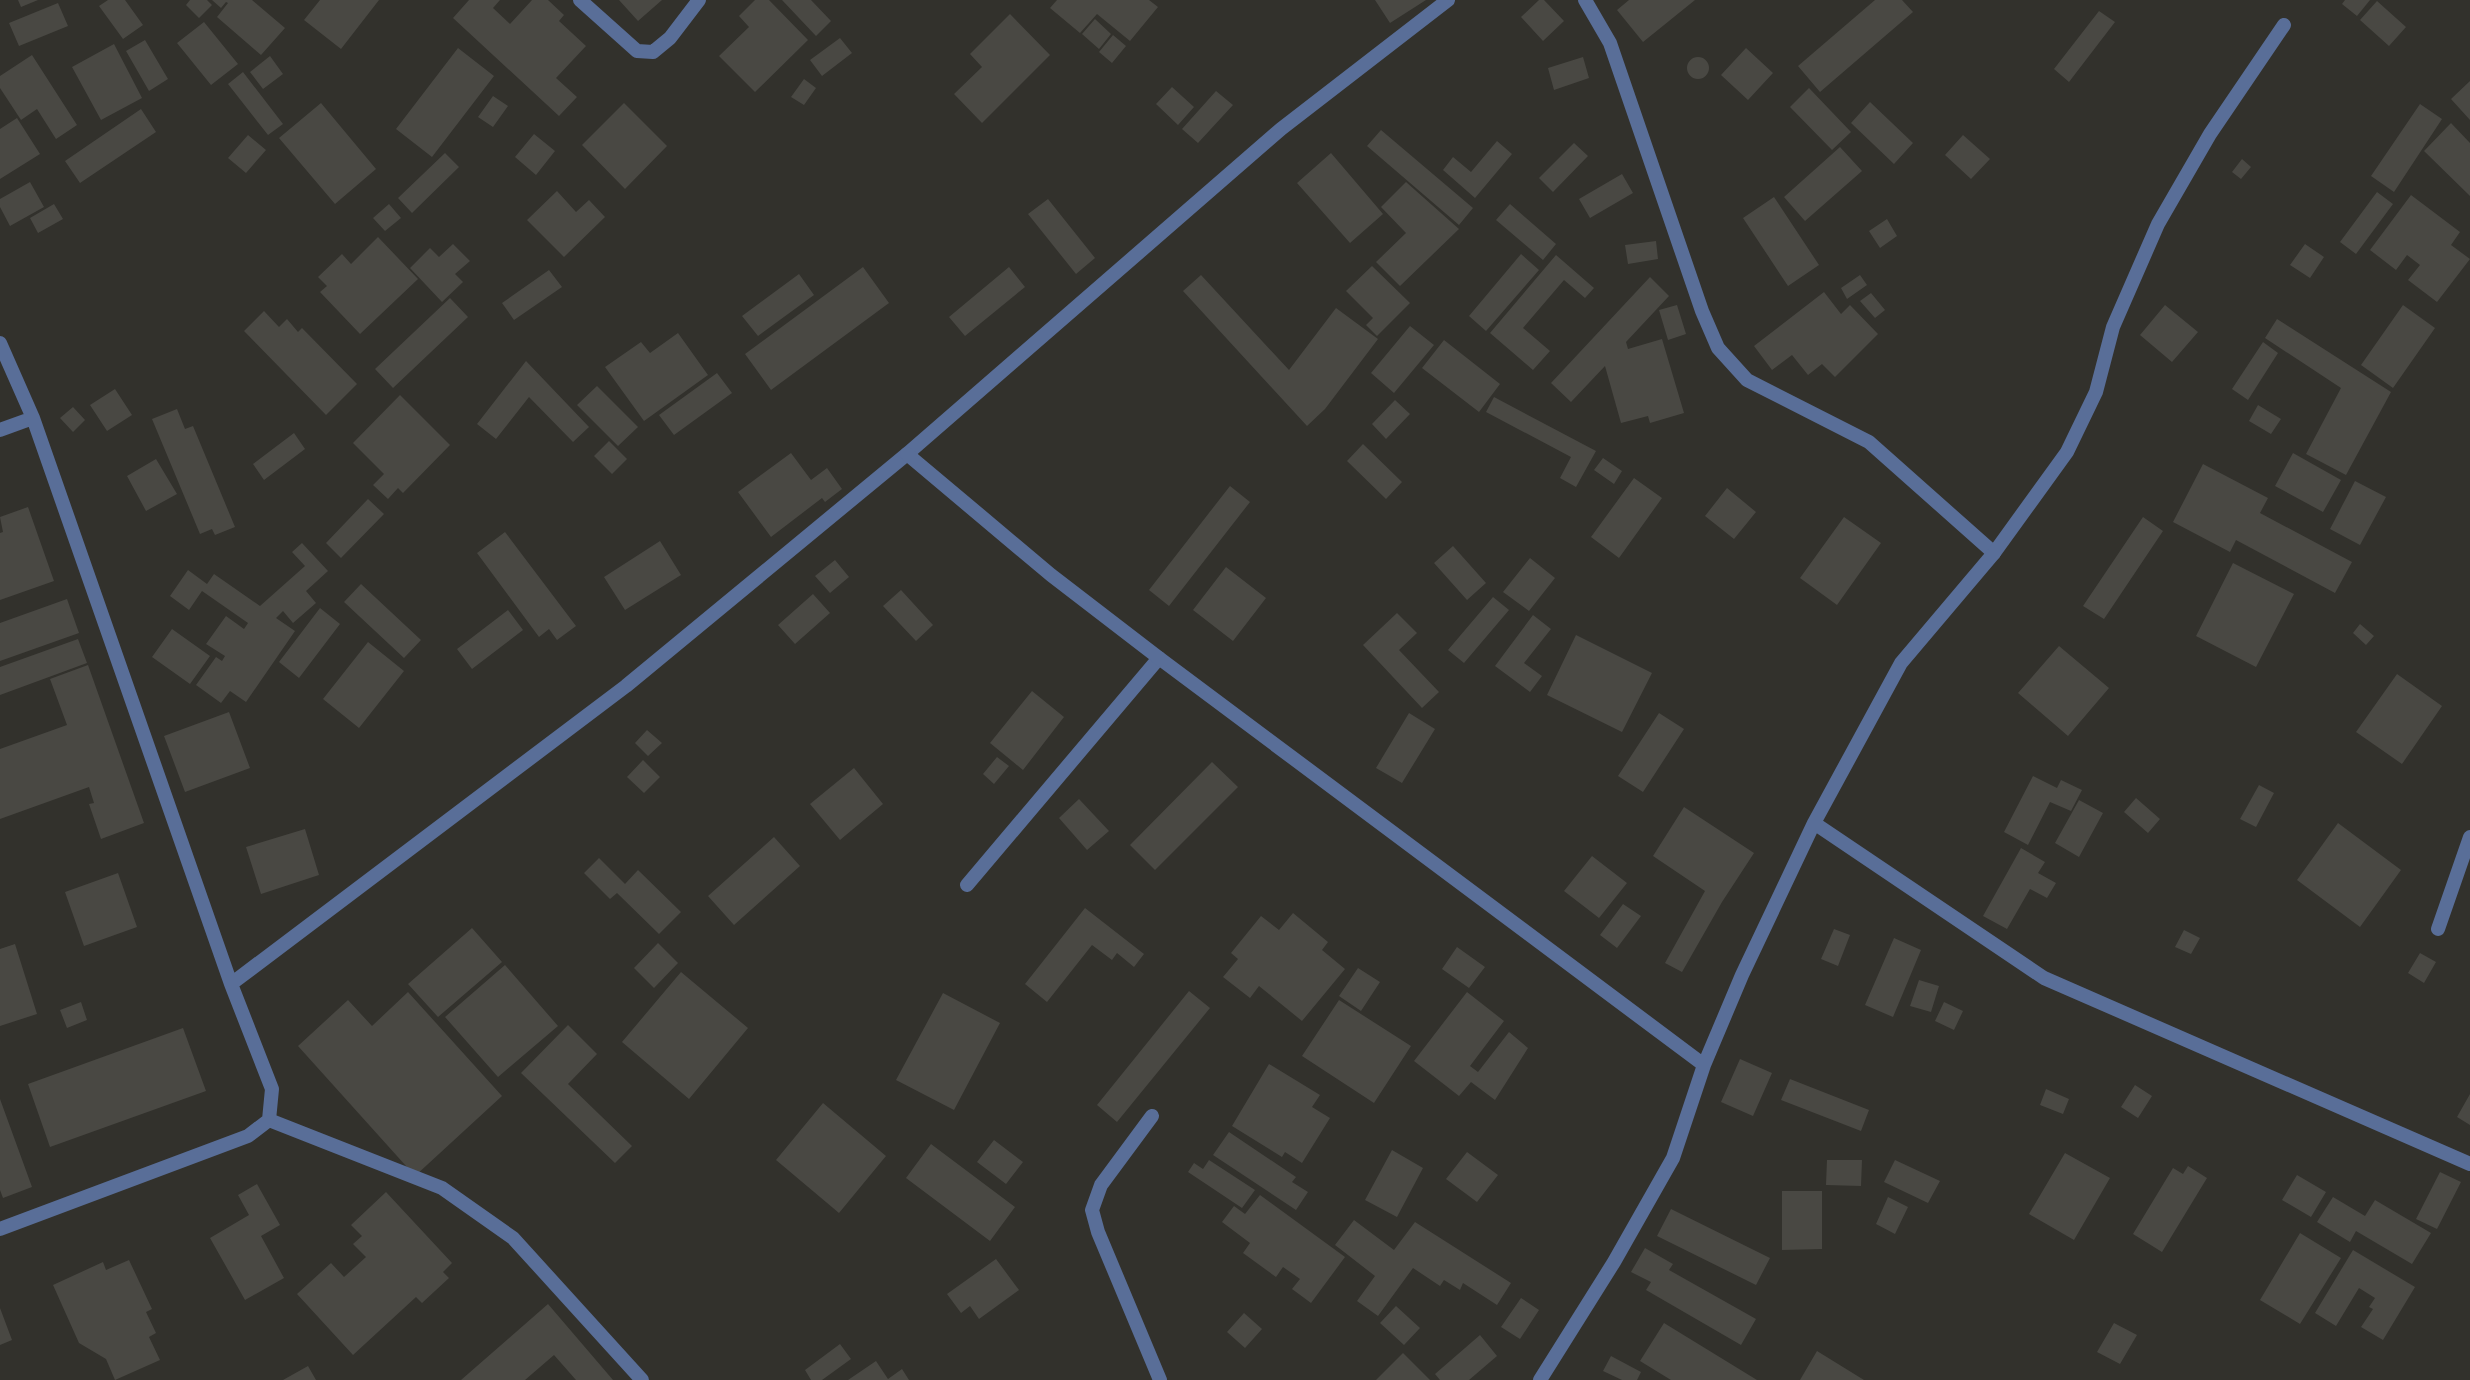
<svg xmlns="http://www.w3.org/2000/svg" width="2470" height="1380" font-family="'DejaVu Sans',sans-serif">
	<style>
		.building { fill: #494843 }
		.lines { fill: none; stroke-linecap: round; stroke-linejoin: round }
		.lane { stroke: #596e98; stroke-width: 14 }
		.street { stroke: #596e98; stroke-width: 14 }
	</style>
	<rect width="100%" height="100%" fill="#32312c"/>
	<path class="building" d="M18,0h20l-17,7z
		M108,0h17l18,25 -20,14 -24,-33z
		M190,0h17l5,5 -13,13 -13,-13z
		M212,0h40l33,28 -24,27 -44,-38 11,-14 -2,-1 -5,6z
		M320,0h59l-38,49 -37,-29z
		M469,0h31l-7,8 17,16 22,-24h16l16,15 -5,6 27,25 -30,32 21,19 -18,19 -106,-98z
		M619,0h43l-24,21z
		M755,0h14l39,40 -53,52 -36,-36 30,-29 -10,-11z
		M782,0h29l20,21 -15,15z
		M1057,0h92l9,7 -28,34 -33,-27 -17,19 -30,-25z
		M1375,0h51l-36,23z
		M1539,0h5l20,21 -21,20 -22,-24z
		M1629,0h66l-52,42 -26,-32z
		M1875,0h27l11,12 -93,80 -22,-26z
		M2345,0h25l-13,16 -15,-12z
		M2377,1l29,26 -17,19 -29,-26z
		M58,3l10,23 -49,20 -10,-23z
		M2099,11l16,11 -46,60 -15,-13z
		M1010,14l40,41 -68,68 -28,-29 28,-27 -12,-13z
		M1095,19l16,15 -12,15 -17,-15z
		M204,22l34,42 -27,21 -34,-42z
		M1113,35l13,11 -14,17 -13,-11z
		M840,38l12,15 -30,23 -12,-16z
		M145,40l23,39 -19,12 -23,-40z
		M114,44l28,54 -41,22 -29,-53z
		M458,48l36,28 -62,81 -36,-28z
		M1746,48l27,25 -25,27 -27,-25z
		M32,55l45,70 -21,14 -19,-30 -16,11 -21,-32v-12z
		M270,56l13,18 -20,15 -13,-17z
		M1687 68a11 11 0 1 1 22 0a11 11 0 1 1-22 0Z
		M1583,57l6,21 -35,12 -6,-22z
		M243,72l40,52 -15,11 -40,-51z
		M804,79l12,9 -12,17 -13,-8z
		M2470,81v39l-19,-21z
		M1172,87l22,20 -16,18 -22,-21z
		M1809,88l42,44 -19,18 -42,-43z
		M1216,91l17,14 -35,38 -16,-14z
		M493,96l15,10 -15,21 -15,-10z
		M1870,102l43,41 -19,21 -43,-41z
		M321,103l55,66 -41,35 -56,-66z
		M624,103l43,43 -42,43 -43,-44z
		M2420,104l22,15 -48,73 -23,-16z
		M141,109l15,23 -76,51 -15,-22z
		M17,118l23,36 -40,25v-50z
		M2451,123l19,20v53l-46,-45z
		M1381,130l92,78 -14,17 -92,-79z
		M534,134l21,17 -19,24 -21,-18z
		M248,135l18,15 -20,23 -18,-15z
		M1963,135l27,24 -19,20 -26,-24z
		M1497,141l15,13 -37,44 -32,-28 10,-13 18,15z
		M1574,143l14,13 -35,36 -14,-14z
		M1840,147l22,24 -57,50 -21,-24z
		M445,153l14,14 -47,46 -14,-15z
		M1331,153l52,61 -33,29 -53,-60z
		M2242,159l9,8 -10,12 -9,-7z
		M1622,174l11,19 -43,25 -11,-19z
		M30,182l14,25 -34,19 -10,-19v-8z
		M1406,182l53,47 -59,57 -24,-24 30,-29 -25,-26z
		M557,191l19,21 13,-12 16,17 -41,40 -37,-37z
		M2377,192l16,12 -37,50 -16,-12z
		M2411,195l49,37 -9,13 19,14 -33,43 -29,-22 12,-15 -13,-10 -11,15 -26,-20z
		M1774,197l45,68 -31,21 -45,-68z
		M1048,199l47,59 -19,16 -48,-60z
		M54,204l9,15 -25,14 -8,-15z
		M389,204l12,14 -16,13 -12,-13z
		M1510,204l46,40 -13,16 -47,-40z
		M1887,219l10,17 -17,12 -11,-17z
		M378,237l40,42 -58,55 -40,-42 7,-6 -9,-9 24,-23 9,10z
		M1656,241l2,18 -30,5 -3,-19z
		M453,244l17,17 -15,13 8,8 -21,20 -32,-34 20,-20 9,9z
		M2305,244l19,13 -14,21 -20,-13z
		M1521,254l18,16 -53,61 -17,-15z
		M1556,255l38,33 -9,10 -21,-18 -41,48 27,23 -17,19 -43,-37z
		M1372,266l38,37 -33,33 -11,-11 7,-7 -27,-27z
		M863,267l26,36 -118,87 -26,-36z
		M1009,267l16,20 -60,49 -16,-19z
		M549,270l13,17 -48,33 -12,-17z
		M799,274l15,21 -56,41 -16,-20z
		M1201,275l88,95 47,-62 42,31 -53,70 -18,17 -124,-135z
		M1860,275l7,10 -20,14 -6,-11z
		M1650,277l19,19 -43,46 2,7 34,-10 22,74 -34,10 -2,-7 -27,7 -16,-57 -34,36 -20,-19z
		M1824,292l17,22 9,-9 28,29 -43,43 -13,-13 -14,11 -16,-20 -20,15 -18,-24z
		M1871,293l14,17 -10,8 -15,-17z
		M450,298l18,19 -75,71 -18,-19z
		M1677,305l9,29 -18,6 -9,-30z
		M2165,305l33,27 -26,30 -32,-27z
		M2403,305l32,23 -42,60 -32,-23z
		M264,311l15,16 8,-8 11,13 4,-4 55,56 -31,31 -82,-84z
		M2277,319l114,73 -45,83 -40,-21 35,-66 -76,-50z
		M1410,326l24,19 -40,48 -23,-20z
		M678,333l30,42 -64,46 -39,-54 36,-25 9,11z
		M1444,340l56,44 -21,28 -57,-44z
		M2263,342l15,11 -30,47 -16,-11z
		M526,361l63,66 -16,15 -44,-45 -33,42 -19,-15z
		M717,373l15,20 -58,42 -15,-20z
		M597,386l41,41 -20,19 -41,-41z
		M115,389l17,26 -25,16 -17,-26z
		M400,395l50,50 -47,48 -5,-5 -10,11 -15,-14 11,-11 -31,-31z
		M1494,397l102,54 -20,36 -16,-9 11,-21 -85,-45z
		M1395,400l15,14 -24,25 -14,-15z
		M2258,405l23,14 -10,15 -22,-13z
		M73,407l12,13 -12,12 -13,-14z
		M177,409l8,20 8,-3 42,101 -20,8 -3,-6 -12,5 -48,-115z
		M294,433l11,16 -41,31 -11,-16z
		M609,441l18,18 -15,15 -18,-18z
		M1363,444l39,38 -16,17 -39,-38z
		M791,453l20,27 16,-12 15,21 -17,13 -3,-4 -51,39 -33,-45z
		M2293,453l48,27 -18,32 -48,-26z
		M1603,458l19,13 -8,13 -20,-14z
		M156,459l21,35 -31,17 -19,-35z
		M2203,464l65,34 -8,15 92,49 -17,31 -99,-53 -6,12 -57,-30z
		M1634,478l28,20 -43,60 -28,-21z
		M2355,481l31,16 -26,48 -30,-16z
		M1230,486l20,16 -81,104 -20,-16z
		M1727,488l29,24 -22,27 -29,-23z
		M368,499l16,15 -43,44 -15,-15z
		M28,507l26,74 -54,19v-67l3,-1 -3,-15z
		M1844,517l37,26 -44,62 -37,-27z
		M2143,517l20,14 -59,88 -21,-13z
		M505,532l71,94 -19,14 -8,-11 -10,8 -62,-84z
		M660,541l21,34 -56,35 -21,-33z
		M302,543l26,28 -22,20 10,12 -23,20 -10,-12 -7,7 19,13 -49,71 -16,-11 -9,12 -25,-18 20,-28 6,4 3,-5 -19,-12 20,-28 18,13 4,-6 -46,-32 -13,19 -19,-14 18,-26 19,14 7,-10 46,32 45,-40 -13,-14z
		M1453,546l33,37 -19,17 -33,-37z
		M1530,558l25,20 -26,33 -26,-19z
		M835,560l14,17 -19,16 -15,-17z
		M2233,563l61,31 -38,73 -60,-31z
		M1226,567l40,31 -33,43 -40,-31z
		M361,584l60,56 -17,18 -60,-56z
		M901,590l32,35 -17,16 -33,-35z
		M813,594l17,19 -35,31 -17,-19z
		M1493,597l16,13 -45,53 -16,-13z
		M67,599l12,34 -79,28v-38z
		M320,608l20,16 -41,54 -20,-16z
		M508,610l15,20 -51,39 -15,-20z
		M1397,613l20,20 -18,17 40,42 -17,16 -59,-63z
		M1533,615l18,14 -27,34 18,13 -12,16 -35,-26z
		M2360,624l14,12 -8,9 -13,-12z
		M172,629l38,27 -20,28 -38,-27z
		M1576,635l76,38 -30,59 -75,-37z
		M78,639l9,24 -87,32v-28z
		M368,642l36,29 -45,57 -36,-29z
		M2059,646l50,42 -41,48 -50,-43z
		M88,665l56,158 -43,16 -12,-35 5,-1 -5,-16 -89,32v-70l67,-24 -17,-46z
		M2397,674l45,32 -40,58 -46,-32z
		M1032,691l32,26 -41,53 -33,-27z
		M229,712l21,56 -65,24 -21,-56z
		M1409,713l26,16 -33,54 -26,-15z
		M1659,713l25,16 -41,63 -25,-16z
		M647,730l15,13 -14,13 -13,-13z
		M997,757l12,9 -15,18 -11,-10z
		M643,760l17,17 -16,16 -17,-16z
		M1212,762l26,25 -83,83 -25,-25z
		M854,768l29,36 -43,36 -30,-36z
		M2033,776l24,12 4,-8 21,10 -11,21 -21,-9 -22,43 -24,-13z
		M2259,785l15,8 -18,34 -16,-8z
		M2136,798l24,21 -12,14 -24,-21z
		M1079,799l30,32 -22,19 -28,-32z
		M2079,800l24,13 -24,44 -24,-14z
		M1684,807l70,46 -32,49 -40,70 -17,-9 40,-72 -52,-35z
		M2338,823l63,47 -41,57 -63,-47z
		M305,829l14,46 -58,19 -15,-47z
		M774,837l26,29 -66,59 -26,-29z
		M2021,848l24,14 -7,11 18,10 -9,15 -17,-9 -23,40 -24,-13z
		M1592,856l35,27 -28,35 -35,-27z
		M599,858l26,26 13,-14 43,42 -22,22 -42,-41 -7,6 -26,-26z
		M118,873l19,54 -53,19 -19,-54z
		M1623,904l18,12 -24,32 -17,-13z
		M1085,908l59,46 -10,13 -17,-14 -5,7 -20,-15 -45,57 -22,-18z
		M1293,913l35,29 -6,8 23,19 -43,52 -43,-35 -9,12 -27,-21 15,-18 -7,-6 30,-37 18,14z
		M472,928l30,34 -64,55 -30,-33z
		M1834,929l16,6 -12,31 -17,-7z
		M2184,930l16,8 -9,16 -16,-7z
		M1894,938l27,12 -28,67 -28,-12z
		M658,943l20,20 -24,25 -20,-20z
		M15,944l22,70 -37,12v-77z
		M1457,947l28,20 -16,21 -27,-19z
		M2420,953l16,9 -12,21 -16,-10z
		M505,965l53,61 -60,51 -53,-60z
		M1358,968l22,14 -19,29 -22,-15z
		M681,972l67,56 -59,71 -67,-57z
		M1919,980l20,6 -8,26 -21,-6z
		M1189,991l21,17 -93,114 -20,-17z
		M408,992l94,104 -87,80 -117,-130 50,-46 24,26z
		M1467,992l37,29 -34,45 8,6 31,-40 19,16 -33,52 -24,-18 -12,14 -45,-35z
		M943,993l57,30 -46,87 -58,-30z
		M1339,1000l72,46 -37,57 -72,-47z
		M81,1002l6,18 -20,8 -7,-18z
		M1944,1002l19,9 -9,19 -19,-9z
		M568,1025l29,29 -29,30 64,62 -17,17 -94,-90z
		M183,1028l23,63 -156,56 -22,-63z
		M1740,1059l32,14 -19,43 -32,-14z
		M1269,1064l51,31 -8,12 18,11 -28,45 -17,-11 -3,5 -50,-31z
		M1790,1079l79,31 -8,21 -80,-31z
		M2135,1085l17,11 -14,22 -17,-11z
		M2046,1089l23,10 -6,15 -23,-9z
		M2470,1094v31l-13,-8z
		M0,1099l32,88 -29,11 -3,-8z
		M823,1103l63,53 -47,57 -63,-53z
		M1229,1132l67,45 -4,5 16,10 -12,18 -83,-55z
		M994,1140l29,22 -17,22 -29,-22z
		M931,1144l84,63 -25,34 -84,-63z
		M1392,1150l31,18 -26,49 -32,-17z
		M1467,1152l31,23 -21,27 -31,-23z
		M2065,1153l45,25 -36,62 -45,-26z
		M1209,1160l46,30 -13,18 -54,-36 6,-9 9,6z
		M1827,1160h35l-1,26 -35,-1z
		M1895,1160l45,21 -12,22 -44,-21z
		M2188,1166l19,12 -45,74 -29,-18 40,-66 10,6z
		M2440,1172l21,10 -24,47 -21,-10z
		M2297,1175l29,17 -15,25 -29,-17z
		M257,1184l23,41 -19,11 23,42 -39,22 -35,-62 39,-23 -11,-20z
		M1782,1191h40v58l-40,1z
		M386,1192l66,71 -9,9 6,6 -27,25 -6,-6 -63,58 -56,-61 34,-31 13,14 22,-20 -13,-13 9,-8 -11,-11z
		M1260,1195l85,62 -34,46 -19,-14 8,-10 -17,-12 -7,10 -33,-24 7,-10 -28,-21 12,-16 11,8z
		M1888,1197l20,10 -13,27 -19,-10z
		M2333,1197l32,19 10,-16 56,33 -19,31 -56,-33 -6,11 -33,-20z
		M1671,1209l99,49 -14,27 -99,-49z
		M1354,1220l40,30 21,-28 96,61 -14,22 -34,-22 -3,7 -16,-10 -4,6 -27,-18 -35,48 -21,-15 18,-25 -40,-31z
		M2300,1233l41,25 -41,66 -40,-24z
		M1645,1248l28,16 -4,6 87,49 -15,26 -95,-55 5,-8 -20,-10z
		M2353,1250l62,37 -32,53 -22,-13 12,-18 -4,-2 6,-9 -16,-10 -23,38 -21,-13z
		M996,1259l23,31 -40,29 -9,-13 -9,7 -14,-19z
		M129,1260l23,49 -6,3 10,21 -7,4 11,23 -45,20 -9,-21 -27,-16 -26,-58 50,-23 3,8z
		M1521,1298l18,12 -19,29 -19,-12z
		M548,1304l65,76h-37l-22,-25 -29,25h-64z
		M1396,1306l24,22 -16,17 -24,-22z
		M0,1308l12,32 -12,5z
		M1244,1313l18,16 -17,19 -18,-16z
		M1664,1323l93,57h-86l-31,-19z
		M2114,1323l23,12 -17,29 -23,-12z
		M1480,1335l17,21 -28,24h-29l-5,-6z
		M840,1344l11,15 -29,21h-11l-6,-10z
		M1817,1351l47,29h-64z
		M1403,1353l27,27h-54z
		M1611,1356l30,16 -4,8h-15l-19,-9z
		M876,1361l12,18 14,-10 7,11h-61z
		M308,1366l8,14h-33z"/>
	<g class="lines">
		<path class="lane" d="M580,0l57,51 16,1 17,-14 29,-38
			M1585,0l25,43 92,268 16,37 29,32 122,62 125,111
			M0,343l33,75 198,566 41,105 -3,31 -21,16 -248,93
			M0,430l33,-12
			M967,885l192,-227
			M231,984l395,-298 281,-232 374,-325 167,-129
			M269,1120l173,68 71,50 129,142"/>
		<path class="street" d="M907,454l144,121 108,83 545,407
			M1814,823l230,155 426,186
			M2438,929l32,-92
			M1152,1116l-51,69 -9,25 6,22 62,148
			M1540,1380l74,-118 59,-104 31,-93 38,-90 72,-152 87,-160 93,-110 73,-101 29,-60 17,-65 45,-103 52,-90 74,-109"/>
	</g>
</svg>
